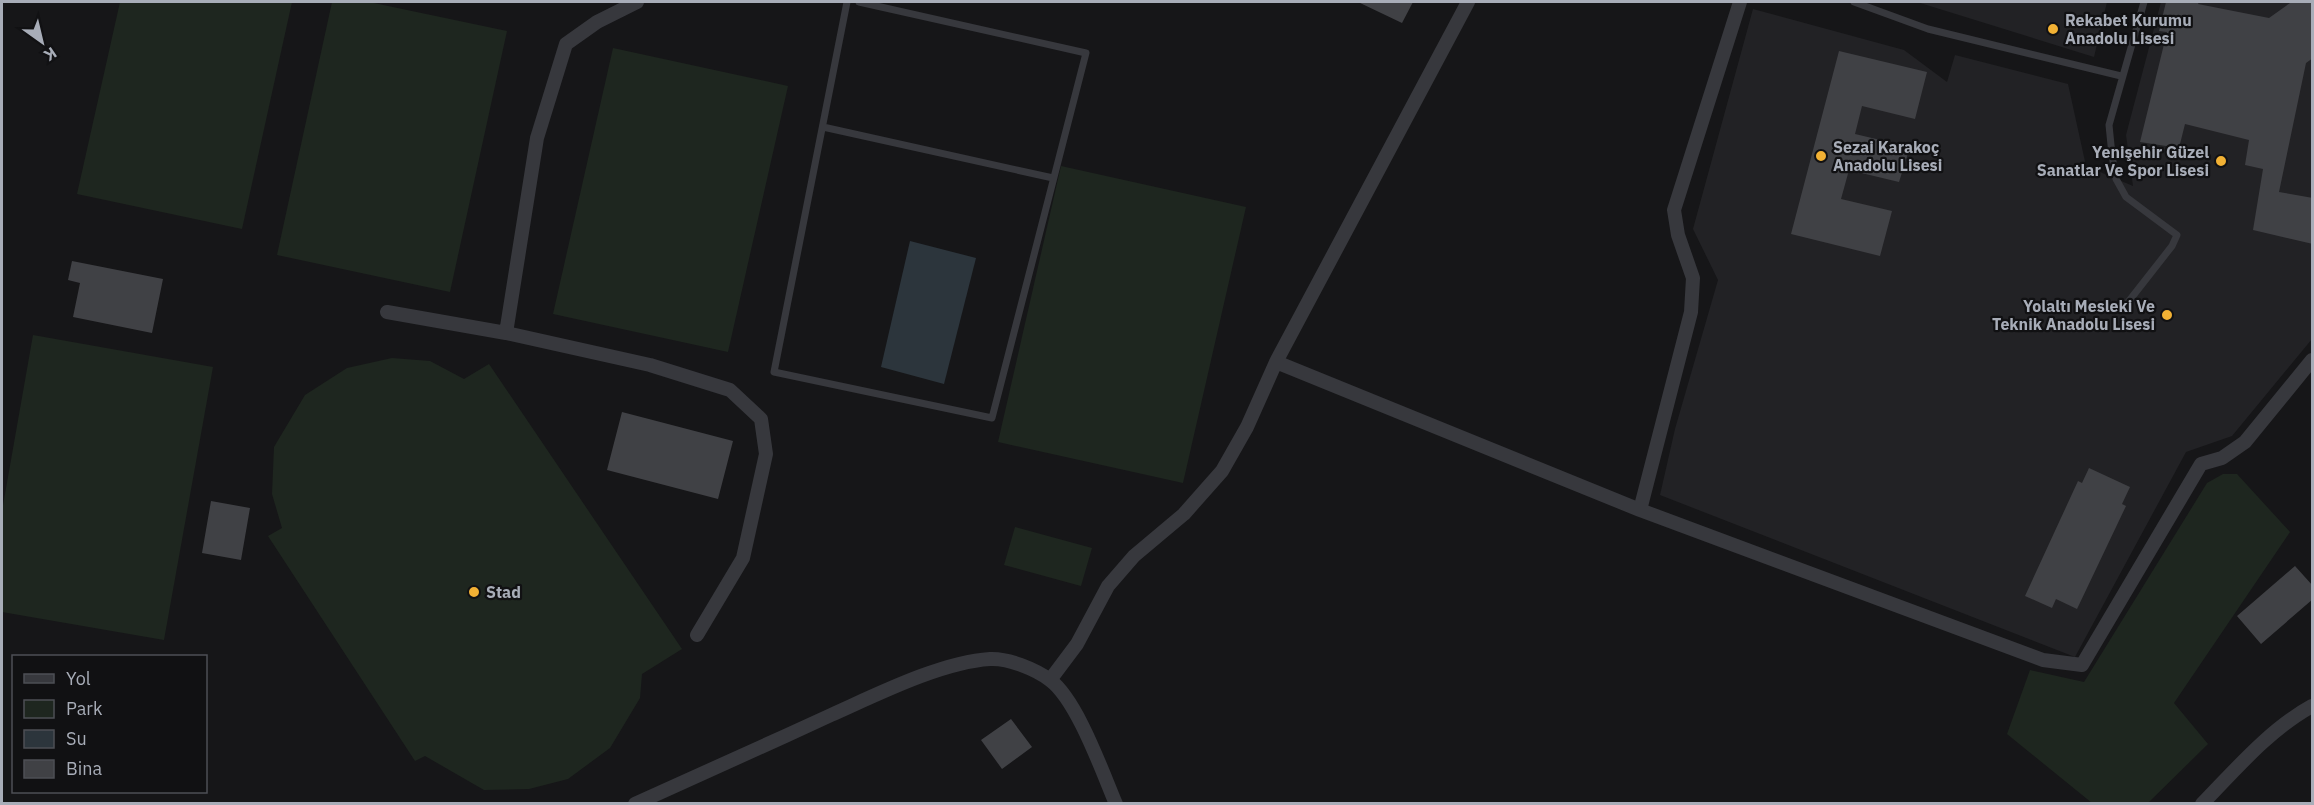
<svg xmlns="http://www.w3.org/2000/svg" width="2314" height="805" font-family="'IBM Plex Sans',sans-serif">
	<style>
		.built { fill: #222225 }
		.green { fill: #1e261f }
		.water { fill: #2c353c }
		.building { fill: #404145 }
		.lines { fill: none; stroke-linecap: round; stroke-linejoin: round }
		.service { stroke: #37383d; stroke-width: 7 }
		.minor { stroke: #37383d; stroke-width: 14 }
		.poi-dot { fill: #f2b134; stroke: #111113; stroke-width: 2 }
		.labels { text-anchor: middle; stroke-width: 4.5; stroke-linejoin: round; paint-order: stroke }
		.poi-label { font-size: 16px; font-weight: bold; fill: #a8adb8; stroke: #111113; text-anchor: start }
	</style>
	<rect width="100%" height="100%" fill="#161618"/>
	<path class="built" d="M1917,2h190l-13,55z
		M2161,2h151v337l-80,97 -46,16 -111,205 -415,-162 15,-66 43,-149 -25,-51 60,-220 151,41 43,32 8,-27 113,29 18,82 47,20 -7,-51z"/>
	<path class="green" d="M120,2h172l-50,227 -165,-35z
		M332,2h37l138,29 -57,261 -173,-37z
		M613,48l175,38 -60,266 -175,-38z
		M1061,166l185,41 -63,276 -185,-41z
		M33,335l180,32 -49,273 -162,-28v-101z
		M392,358l38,3 34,18 25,-15 193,285 -40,25 -2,24 -30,50 -42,31 -39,10 -45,1 -59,-34 -10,5 -147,-225 14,-8 -10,-34 2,-47 31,-52 42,-27z
		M2223,474h14l53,58 -116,171 34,41 -60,59h-56l-85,-69 23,-64 54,12 123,-199z
		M1015,527l77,21 -11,38 -77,-21z"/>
	<path class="water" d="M910,241l66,17 -32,126 -63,-17z"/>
	<path class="building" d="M1358,2h55l-11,21z
		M2166,2h33l-1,2 71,14 21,-15 23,-1v56l-7,5 -27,129 34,6v46l-60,-14 10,-61 -18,-4 4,-25 -64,-16 -6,24 -39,-6 27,-110 -8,-1z
		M1839,51l88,21 -12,47 -53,-13 -7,28 55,13 -11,35 -50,-12 -8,29 51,12 -12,45 -89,-22z
		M72,261l91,18 -11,54 -79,-16 7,-34 -12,-3z
		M622,412l111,29 -15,58 -111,-29z
		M2089,468l41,19 -8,17 4,2 -49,103 -21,-10 -4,9 -27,-12 53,-115 4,2z
		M211,501l39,7 -9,52 -39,-7z
		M2295,566l18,20v13l-52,45 -24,-28z
		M1011,719l21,28 -30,22 -21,-29z"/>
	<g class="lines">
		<path class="service" d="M847,2l-73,370 218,46 94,-365 -227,-51
			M1854,2l74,27 193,47
			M823,127l230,51
			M2125,306l47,-60 5,-11 -51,-38 -10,-18 -4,-24 -3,-30 35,-123"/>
		<path class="minor" d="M637,2l-40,20 -31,22 -29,94 -31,195 144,32 80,25 31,29 5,35 -23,104 -46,77
			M387,312l119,21
			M1276,362l364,148 403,150 39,5 119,-201 21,-6 23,-16 67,-82
			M1640,510l51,-198 2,-34 -15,-43 -4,-25 66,-208
			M1050,680l27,-36 31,-58 26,-30 50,-42 38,-43 25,-44 29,-65 192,-360
			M635,804c66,-30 131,-59 196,-89 45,-20 110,-53 159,-56 18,-1 45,10 60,21 27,20 52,91 66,124
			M2202,804c34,-35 68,-75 110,-98"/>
	</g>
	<g class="poi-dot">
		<circle cx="2053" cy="29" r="6"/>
		<circle cx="1821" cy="156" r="6"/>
		<circle cx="2221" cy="161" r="6"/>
		<circle cx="2167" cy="315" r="6"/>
		<circle cx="474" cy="592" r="6"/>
	</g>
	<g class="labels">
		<g class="poi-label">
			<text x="2065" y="26">Rekabet Kurumu<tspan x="2065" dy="18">Anadolu Lisesi</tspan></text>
			<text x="1833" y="153">Sezai Karakoç<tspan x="1833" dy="18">Anadolu Lisesi</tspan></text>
			<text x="2209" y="158" text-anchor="end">Yenişehir Güzel<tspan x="2209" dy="18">Sanatlar Ve Spor Lisesi</tspan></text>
			<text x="2155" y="312" text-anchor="end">Yolaltı Mesleki Ve<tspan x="2155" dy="18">Teknik Anadolu Lisesi</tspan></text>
			<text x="486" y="598">Stad</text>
		</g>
	</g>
	<rect width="2314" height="805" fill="none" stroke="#a8adb8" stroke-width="6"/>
	<rect x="12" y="655" width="195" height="138" fill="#111113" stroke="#4d4f55" stroke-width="1.5"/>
	<rect x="24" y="674" width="30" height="9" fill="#37383d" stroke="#4d4f55" stroke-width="1.5"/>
	<text x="66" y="685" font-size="18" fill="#a8adb8">Yol</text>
	<rect x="24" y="700" width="30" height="18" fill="#1e261f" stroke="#4d4f55" stroke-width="1.5"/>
	<text x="66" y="715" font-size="18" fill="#a8adb8">Park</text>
	<rect x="24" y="730" width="30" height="18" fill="#2c353c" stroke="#4d4f55" stroke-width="1.5"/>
	<text x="66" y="745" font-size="18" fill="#a8adb8">Su</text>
	<rect x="24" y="760" width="30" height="18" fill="#404145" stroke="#4d4f55" stroke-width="1.5"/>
	<text x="66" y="775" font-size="18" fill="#a8adb8">Bina</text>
	<g transform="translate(42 42) rotate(146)" stroke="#111113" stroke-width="4.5" paint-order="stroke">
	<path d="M0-4.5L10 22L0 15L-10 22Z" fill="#a8adb8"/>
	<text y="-9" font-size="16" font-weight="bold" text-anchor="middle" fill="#a8adb8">K</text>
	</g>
</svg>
